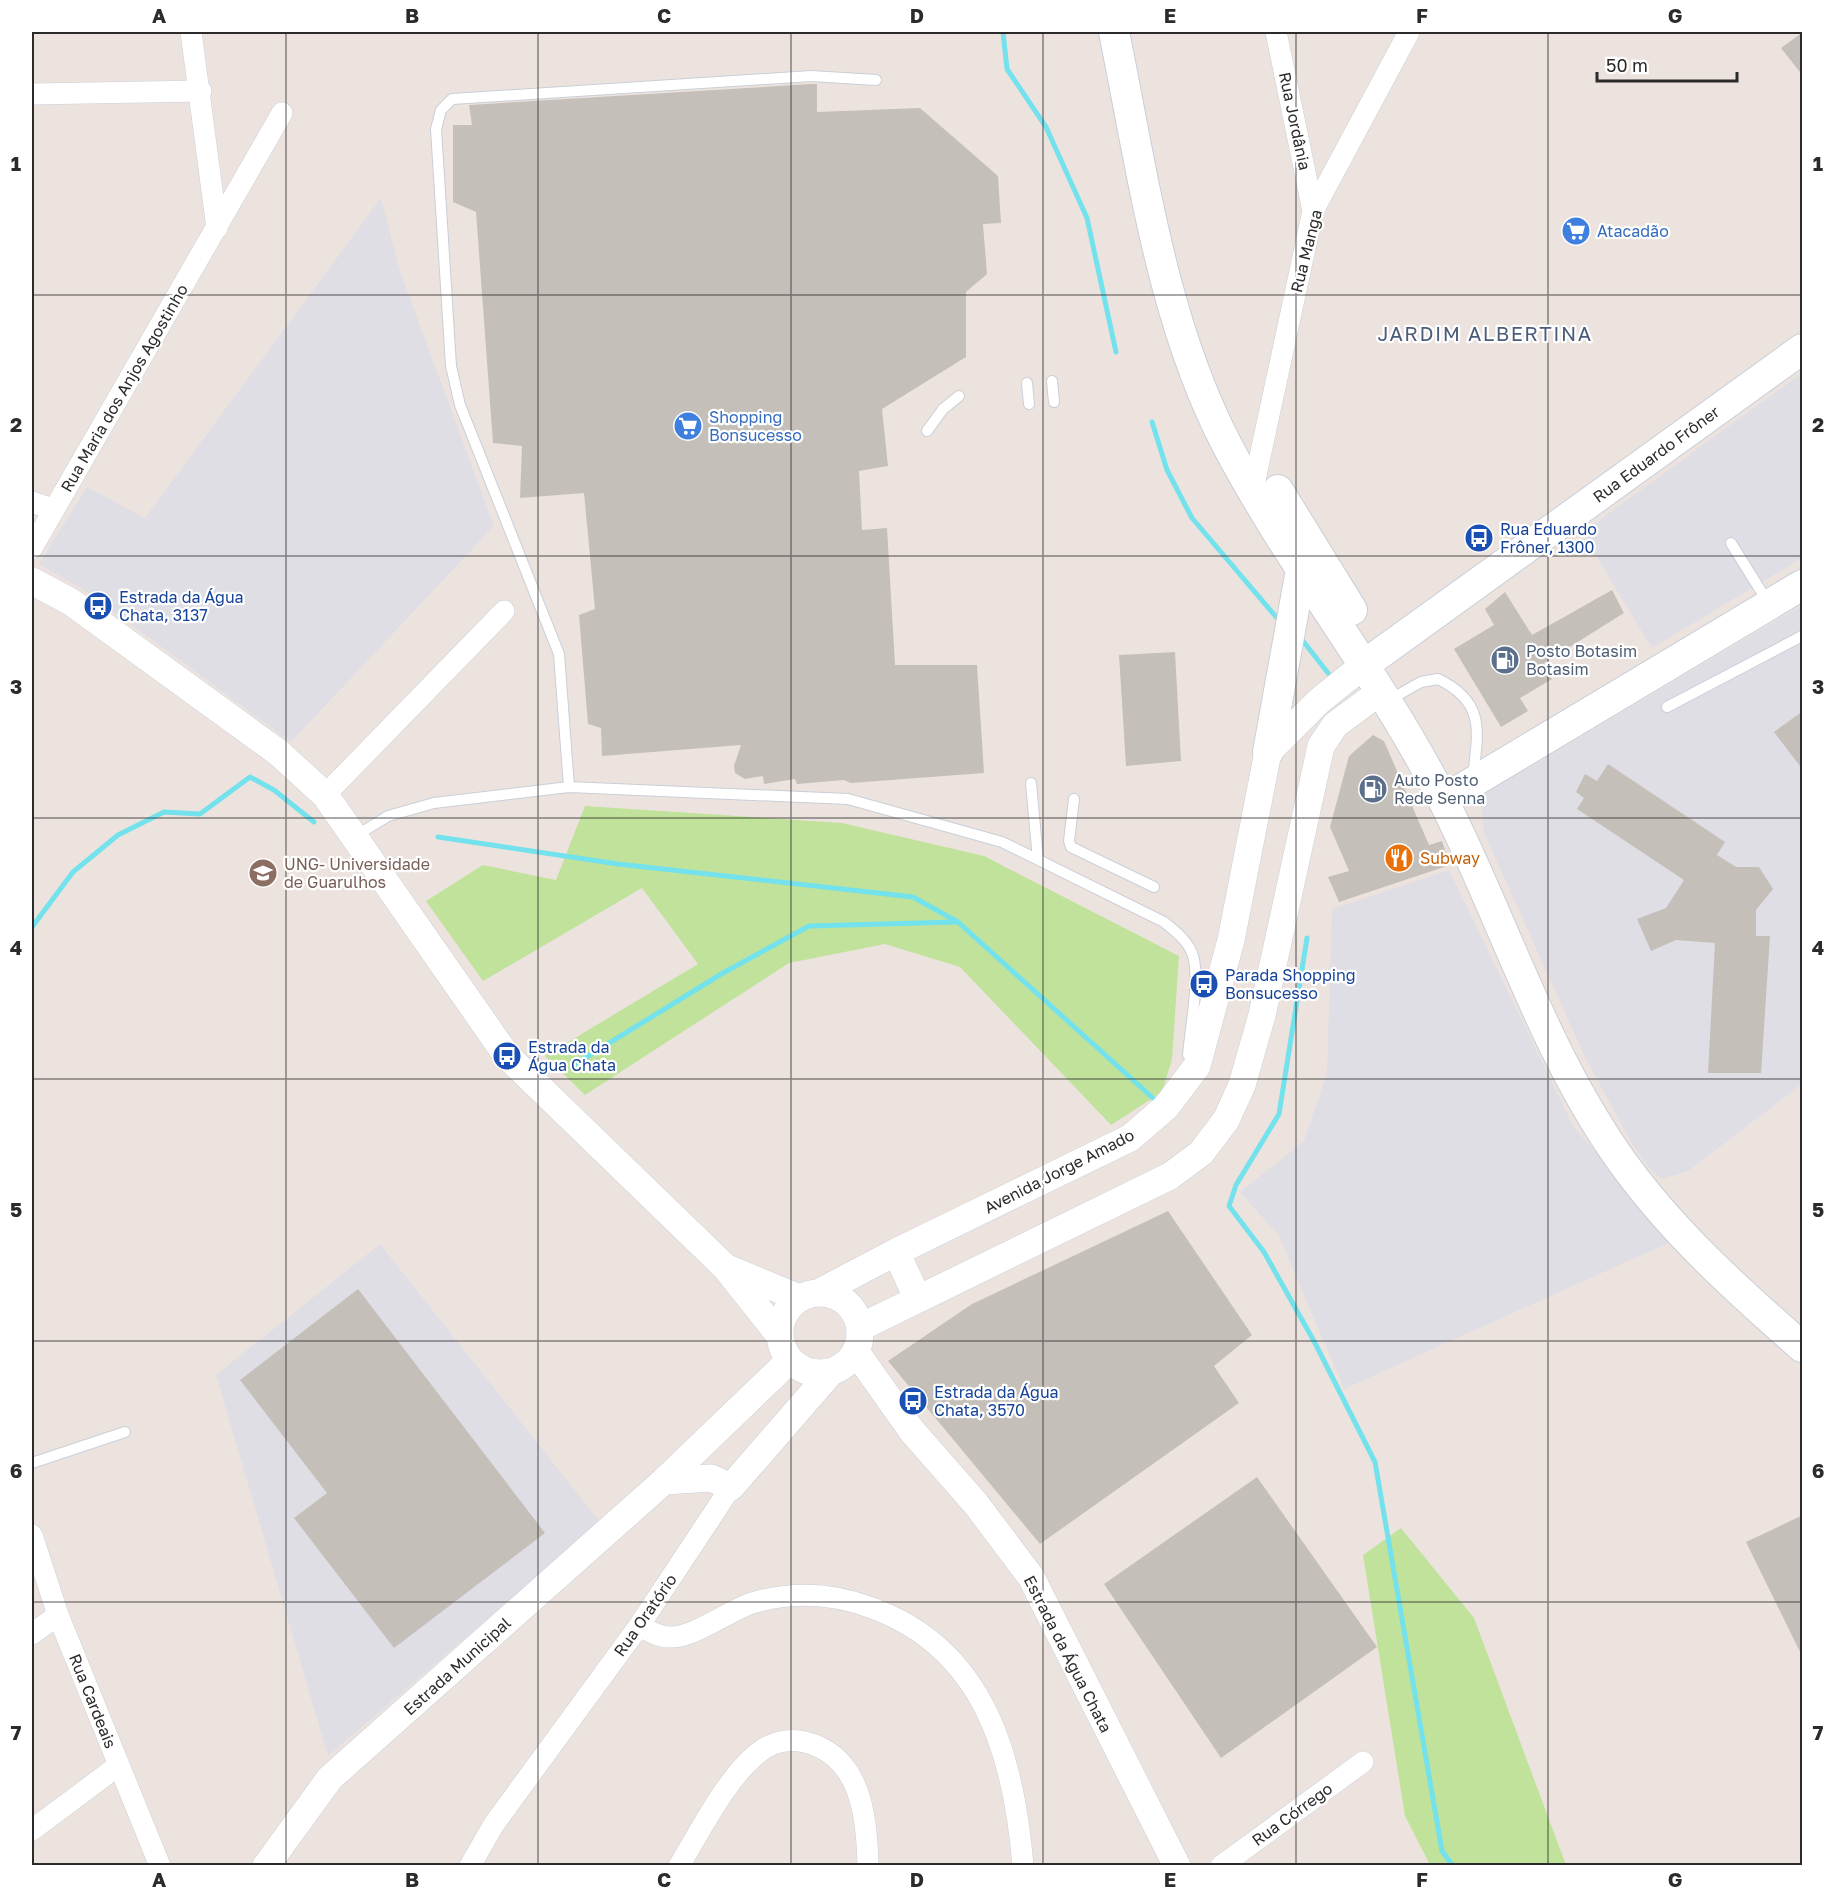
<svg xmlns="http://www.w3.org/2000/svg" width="1834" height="1897" font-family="'Golos Text',sans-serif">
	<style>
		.industrial { fill: #dfdee5 }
		.green { fill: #c0e29b }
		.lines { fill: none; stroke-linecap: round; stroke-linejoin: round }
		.stream { stroke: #73e2ec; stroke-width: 5 }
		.building { fill: #c5bfb9 }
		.service-casing { stroke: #c9cfd8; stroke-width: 12 }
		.minor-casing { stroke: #c9cfd8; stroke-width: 22 }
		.tertiary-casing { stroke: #c9cfd8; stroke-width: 28 }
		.secondary-casing { stroke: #c9cfd8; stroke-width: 32 }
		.service { stroke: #fff; stroke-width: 10 }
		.minor { stroke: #fff; stroke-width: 21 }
		.tertiary { stroke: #fff; stroke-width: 27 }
		.secondary { stroke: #fff; stroke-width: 30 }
		.grid { fill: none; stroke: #2b2b2b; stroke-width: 1.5; stroke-opacity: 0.55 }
		.labels { text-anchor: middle; stroke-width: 4.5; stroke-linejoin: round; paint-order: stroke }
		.street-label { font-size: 16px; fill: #2b2b2b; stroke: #fff }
		.shop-label { font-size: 16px; fill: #366cbe; stroke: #fff; text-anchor: start }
		.transit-label { font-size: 16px; fill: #164399; stroke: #fff; text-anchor: start }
		.service-label { font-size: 16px; fill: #4e5e75; stroke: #fff; text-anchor: start }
		.food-label { font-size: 16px; fill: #c56008; stroke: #fff; text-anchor: start }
		.education-label { font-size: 16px; fill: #785e54; stroke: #fff; text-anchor: start }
		.quarter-label { font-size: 20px; letter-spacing: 1.5px; fill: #4c5d7b; stroke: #fff }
		.neatline { fill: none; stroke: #2b2b2b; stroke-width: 2 }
		.grid-label { font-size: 20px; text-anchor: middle; font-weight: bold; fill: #2b2b2b }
	</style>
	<rect width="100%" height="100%" fill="#ede3de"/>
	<path class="industrial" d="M381,198l19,73 94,255 -203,216 -207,-152 -45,-26 48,-77 58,31z
		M1802,373v185l-150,90 -70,-115z
		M1802,605v479l-114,87 -26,8 -11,-9 -19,-26 -48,-89 -100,-222 -3,-37z
		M1449,870l125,258 101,112 -331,149 -65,-153 -39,-44 64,-51 23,-68 5,-164z
		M380,1244l220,278 -272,234 -112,-381z"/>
	<path class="green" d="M585,806l257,17 142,33 195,100 -7,103 -10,33 -51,33 -151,-158 -75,-23 -96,19 -204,132 -40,-39 153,-92 -56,-76 -159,93 -57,-80 57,-36 73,15z
		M1401,1528l73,90 92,247h-136l-25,-49 -42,-261z"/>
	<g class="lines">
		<path class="stream" d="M1003,32l4,37 39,58 41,91 29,134
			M1152,422l15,48 25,48 85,100
			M1303,641l25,32
			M438,837l180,27 295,33 45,25 196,177
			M32,927l41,-55 45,-37 46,-23 36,2 50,-37 24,13 40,32
			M1307,938l-28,176 -43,71 -7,21 35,46 51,91 60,119 67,389 11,15
			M575,1064l148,-91 86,-47 147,-4"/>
	</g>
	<path class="building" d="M1803,32v44l-22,-28z
		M811,84h6v28l103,-4 78,68 3,47 -18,1 4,50 -21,18v65l-84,52 6,57 -29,5 3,59 25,-2 8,137h82l7,108 -133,10 -7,-3 -47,4 -2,-5 -31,5 -1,-8 -18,3 -10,-6 -1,-7 7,-21 -139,11 -1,-28 -13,-4 -9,-109 16,-6 -11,-116 -64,5 2,-52 -29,-3 -17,-231 -23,-10v-77h19l-3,-20z
		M1612,590l12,23 -80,50 8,16 -32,19 8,13 -27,16 -47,-78 40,-24 -9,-16 20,-17 27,43z
		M1175,652l6,109 -55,5 -7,-111z
		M1803,711v59l-29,-38z
		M1373,735l11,6 45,104 13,-4 8,24 -111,37 -11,-25 21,-6 -19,-44 19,-71z
		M1608,764l117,78 -8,13 19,12h23l14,22 -17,21v26h14l-9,137h-53l7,-130 -39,-3 -25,11 -14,-32 29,-11 18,-28 -107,-71 7,-11 -8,-6 9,-18 12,7z
		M1168,1211l84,124 -38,31 25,37 -199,141 -152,-183 84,-57z
		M358,1289l187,244 -151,115 -100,-130 33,-25 -87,-113z
		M1257,1477l120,170 -156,111 -117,-174z
		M1803,1515v143l-57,-116z"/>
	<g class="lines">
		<g class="service-casing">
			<path id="service" d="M1052,381l2,21
				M1027,383l2,21
				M927,431l16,-22 16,-13
				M1731,543l38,61
				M1389,700l32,-18 17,-3c48,23 40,53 35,98
				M1667,707l135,-71
				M1031,783l7,77
				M569,787l-10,-133 -99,-249 -9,-39 -15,-237 5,-19 11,-11 359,-23 65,4
				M1074,799l-5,42 2,6 83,40
				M354,837l34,-21 46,-13 135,-16 279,12 154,43 162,80c10,8 23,18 28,31 9,21 -2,77 -4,102
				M32,1463l93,-31"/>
		</g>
		<g class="minor-casing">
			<path id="minor" d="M191,32l26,196
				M1276,32l37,179
				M32,94l169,-3
				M1253,489l60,-278 96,-179
				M32,502l20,7
				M32,548l250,-435
				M325,795l179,-184
				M32,1535l26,80 102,251
				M639,1626c9,4 19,11 30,11 23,2 59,-26 83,-34 41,-12 81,-10 120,5 113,41 142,149 151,258
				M32,1634l26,-19
				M32,1830l87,-65
				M470,1866l24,-42 145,-198 92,-139
				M679,1866c22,-36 46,-86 79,-113 13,-11 30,-15 47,-11 56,14 62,74 63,124
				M1221,1866l142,-104"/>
		</g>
		<g class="tertiary-casing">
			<path id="tertiary" d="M32,581l39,21 208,151 46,42 182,261 219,212 54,68
				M896,1252l21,45
				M727,1268l72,30
				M820,1292l76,-40 234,-114 36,-31 31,-41 34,-126 37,-188 51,-51 45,-36
				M780 1333a40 40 0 1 1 80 0a40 40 0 1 1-80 0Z
				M861,1327l309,-151 31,-23 25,-33 16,-35 20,-70 59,-269 14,-21 46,-34
				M856,1352l56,79 64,73 55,73 146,289
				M664,1481l47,-3 20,9 100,-115
				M266,1866l64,-88 334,-297 126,-121"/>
		</g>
		<g class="secondary-casing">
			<path id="secondary" d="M1114,32c28,137 48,290 114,415 64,121 151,228 213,349 61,119 100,250 177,360 51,73 118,133 184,191
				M1278,490l74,120
				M1364,665l438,-316
				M1268,752l33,-182
				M1443,800l359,-215"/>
		</g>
		<use href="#service" class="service"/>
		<use href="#minor" class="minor"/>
		<use href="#tertiary" class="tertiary"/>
		<use href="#secondary" class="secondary"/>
	</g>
	<path class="grid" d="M286,32v1834M538,32v1834M791,32v1834M1043,32v1834M1296,32v1834M1548,32v1834M32,295h1770M32,556h1770M32,818h1770M32,1079h1770M32,1341h1770M32,1602h1770"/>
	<defs>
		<g id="supermarket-disc" transform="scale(1.5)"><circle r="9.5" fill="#3f7fe0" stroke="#fff"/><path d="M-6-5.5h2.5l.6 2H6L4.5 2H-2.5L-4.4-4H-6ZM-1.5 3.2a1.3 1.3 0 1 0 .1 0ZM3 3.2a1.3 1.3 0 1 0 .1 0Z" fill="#fff"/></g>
		<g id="bus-disc" transform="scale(1.5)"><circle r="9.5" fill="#1a4fb4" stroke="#fff"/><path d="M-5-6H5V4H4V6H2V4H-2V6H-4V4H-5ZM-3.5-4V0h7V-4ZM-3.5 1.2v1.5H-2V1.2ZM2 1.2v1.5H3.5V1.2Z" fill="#fff"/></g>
		<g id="fuel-disc" transform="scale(1.5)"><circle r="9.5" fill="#5c6f8a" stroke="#fff"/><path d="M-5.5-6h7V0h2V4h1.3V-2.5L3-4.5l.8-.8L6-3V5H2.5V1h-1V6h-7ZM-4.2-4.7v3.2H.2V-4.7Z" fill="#fff"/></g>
		<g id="restaurant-disc" transform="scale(1.5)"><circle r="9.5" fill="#e8710a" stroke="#fff"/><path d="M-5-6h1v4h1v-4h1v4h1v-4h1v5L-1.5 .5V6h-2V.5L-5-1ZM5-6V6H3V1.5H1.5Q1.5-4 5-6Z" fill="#fff"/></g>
		<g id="university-disc" transform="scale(1.5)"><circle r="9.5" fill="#8d6e63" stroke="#fff"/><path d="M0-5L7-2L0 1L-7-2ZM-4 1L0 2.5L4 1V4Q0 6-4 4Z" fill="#fff"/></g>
	</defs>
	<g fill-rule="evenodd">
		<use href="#supermarket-disc" x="1576" y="231"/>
		<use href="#supermarket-disc" x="688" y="426"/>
		<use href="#bus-disc" x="1479" y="538"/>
		<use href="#bus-disc" x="98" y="606"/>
		<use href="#fuel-disc" x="1505" y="660"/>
		<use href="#fuel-disc" x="1373" y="789"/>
		<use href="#restaurant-disc" x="1399" y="858"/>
		<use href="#university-disc" x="263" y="873"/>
		<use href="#bus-disc" x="1204" y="984"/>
		<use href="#bus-disc" x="507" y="1056"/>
		<use href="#bus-disc" x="913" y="1401"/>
	</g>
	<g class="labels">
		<g class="street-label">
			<text transform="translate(1295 121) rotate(78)" y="6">Rua Jordânia</text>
			<text transform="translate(1306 251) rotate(-76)" y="6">Rua Manga</text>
			<text transform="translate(124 388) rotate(-60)" y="6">Rua Maria dos Anjos Agostinho</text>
			<text transform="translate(1656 454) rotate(-36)" y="6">Rua Eduardo Frôner</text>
			<text transform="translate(1059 1171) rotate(-27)" y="6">Avenida Jorge Amado</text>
			<text transform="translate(645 1615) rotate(-55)" y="6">Rua Oratório</text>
			<text transform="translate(1068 1654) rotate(63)" y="6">Estrada da Água Chata</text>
			<text transform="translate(457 1666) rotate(-42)" y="6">Estrada Municipal</text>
			<text transform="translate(93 1701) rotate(68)" y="6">Rua Cardeais</text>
			<text transform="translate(1292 1814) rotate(-36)" y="6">Rua Córrego</text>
		</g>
		<g class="shop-label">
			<text x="1597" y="237">Atacadão</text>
			<text x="709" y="423">Shopping<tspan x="709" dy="18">Bonsucesso</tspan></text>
		</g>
		<g class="transit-label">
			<text x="1500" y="535">Rua Eduardo<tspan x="1500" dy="18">Frôner, 1300</tspan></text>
			<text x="119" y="603">Estrada da Água<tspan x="119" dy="18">Chata, 3137</tspan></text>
			<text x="1225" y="981">Parada Shopping<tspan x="1225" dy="18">Bonsucesso</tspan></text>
			<text x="528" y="1053">Estrada da<tspan x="528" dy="18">Água Chata</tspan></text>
			<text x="934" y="1398">Estrada da Água<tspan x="934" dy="18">Chata, 3570</tspan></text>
		</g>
		<g class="service-label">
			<text x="1526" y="657">Posto Botasim<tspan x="1526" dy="18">Botasim</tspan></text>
			<text x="1394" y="786">Auto Posto<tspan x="1394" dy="18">Rede Senna</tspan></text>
		</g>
		<g class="food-label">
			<text x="1420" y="864">Subway</text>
		</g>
		<g class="education-label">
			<text x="284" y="870">UNG- Universidade<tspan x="284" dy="18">de Guarulhos</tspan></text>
		</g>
		<g class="quarter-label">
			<text x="1485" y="341">JARDIM ALBERTINA</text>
		</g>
	</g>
	<rect width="1834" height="1897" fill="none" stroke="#ffffff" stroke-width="66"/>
	<path d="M1597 72v9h140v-9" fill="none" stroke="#2b2b2b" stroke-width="3"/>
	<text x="1606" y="72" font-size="18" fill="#2b2b2b" stroke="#ffffff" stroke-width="4.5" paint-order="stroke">50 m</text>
	<rect x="33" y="33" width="1768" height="1831" class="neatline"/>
	<g class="grid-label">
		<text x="159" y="23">A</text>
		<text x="412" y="23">B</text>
		<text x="664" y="23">C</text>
		<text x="917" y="23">D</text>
		<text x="1170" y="23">E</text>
		<text x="1422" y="23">F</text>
		<text x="1675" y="23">G</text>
		<text x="16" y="171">1</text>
		<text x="1818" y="171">1</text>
		<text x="16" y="432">2</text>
		<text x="1818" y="432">2</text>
		<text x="16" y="694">3</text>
		<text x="1818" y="694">3</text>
		<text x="16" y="955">4</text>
		<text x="1818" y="955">4</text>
		<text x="16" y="1217">5</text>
		<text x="1818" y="1217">5</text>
		<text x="16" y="1478">6</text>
		<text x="1818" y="1478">6</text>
		<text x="16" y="1740">7</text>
		<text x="1818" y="1740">7</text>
		<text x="159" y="1887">A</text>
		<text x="412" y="1887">B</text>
		<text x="664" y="1887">C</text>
		<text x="917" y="1887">D</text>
		<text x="1170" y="1887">E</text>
		<text x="1422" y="1887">F</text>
		<text x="1675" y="1887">G</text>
	</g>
</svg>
